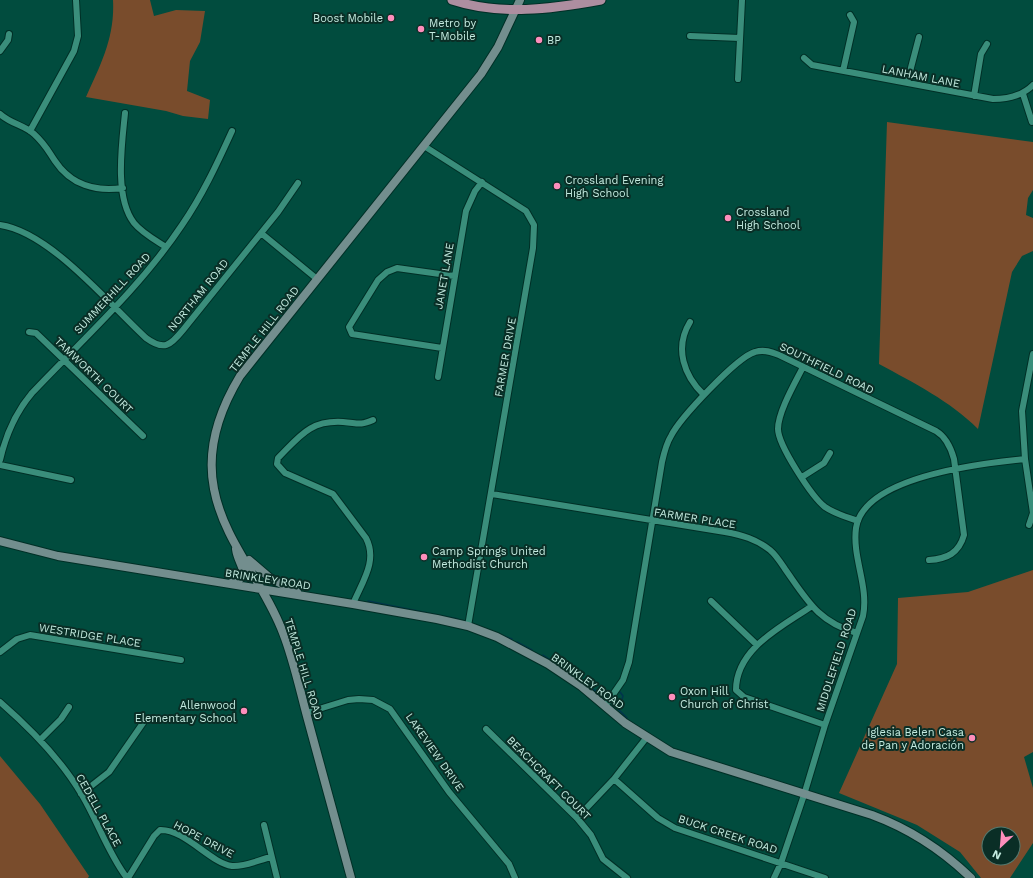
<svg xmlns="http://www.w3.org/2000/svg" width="1033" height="878" font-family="'Work Sans',sans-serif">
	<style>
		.green { fill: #794c2c; fill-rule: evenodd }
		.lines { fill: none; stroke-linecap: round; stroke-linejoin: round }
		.stream { stroke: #00354d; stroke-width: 1.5 }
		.minor-casing { stroke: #002f26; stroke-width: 8 }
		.secondary-casing { stroke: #002f26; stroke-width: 10 }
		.primary-casing { stroke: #002f26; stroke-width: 11 }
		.minor { stroke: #3a8e7b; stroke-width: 6 }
		.secondary { stroke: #738e8e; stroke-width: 8 }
		.primary { stroke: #ad8ea0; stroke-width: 9 }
		.poi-dot { fill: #fe8ebc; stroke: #0a2e26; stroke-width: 1.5 }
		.labels { text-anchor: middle; stroke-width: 4; stroke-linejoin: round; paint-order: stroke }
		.poi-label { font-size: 11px; fill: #c4ebe0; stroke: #0a2e26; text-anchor: start }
		.street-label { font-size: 11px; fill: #c4ebe0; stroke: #0a2e26 }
	</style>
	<rect width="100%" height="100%" fill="#014c3e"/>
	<path class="green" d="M113,0h37l4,16 22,-6 29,1 -5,31 -10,19 -3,30 23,9 -2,19 -25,-3 -17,-5 -80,-14c15,-33 29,-60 27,-97z
		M887,122l146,20v48l-5,8 -2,17 7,3v33l-11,5 -10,16 -34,157c-28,-28 -64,-46 -99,-65z
		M1033,570v182l-9,5 9,31v55l-23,35h-29l-21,-26 -43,-27 -78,-32 58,-129 1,-66 70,-6zM989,834h24v24h-24z
		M0,756l40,48 49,72 -1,2h-88z"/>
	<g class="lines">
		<path class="stream" d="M368,601l90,18
			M491,631l21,8
			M517,642l15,8
			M543,655l15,10
			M564,669l36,25
			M617,708l10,10
			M619,709l4,-13 -3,-4"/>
		<g class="minor-casing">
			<path id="minor" d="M690,36l50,2
				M0,51l8,-11 1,-6
				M804,58l8,7 181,34c15,0 29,-3 40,-14
				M843,71l11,-49 -4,-7
				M738,79l4,-79
				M907,83l12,-46
				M1023,94l9,28
				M974,96l7,-42 6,-10
				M125,113c-3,31 -11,84 9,110 8,10 21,17 32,24
				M0,114c11,10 24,11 34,20 11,10 13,15 21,27 16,24 41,31 68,27
				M30,131l44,-80 4,-15 -2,-36
				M424,146l102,65 8,14 -1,23 -65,378
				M0,225c50,7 109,79 146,113 18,13 24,8 37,-8l95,-118 20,-29
				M261,233l56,46
				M690,322c-16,26 -6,54 14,73
				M29,332l7,1 107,103
				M442,348l-90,-14 -3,-7 29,-47 9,-8 10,-4 57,8
				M803,367c-8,16 -25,45 -25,62 0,16 34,68 47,78 10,7 22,10 33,14
				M438,377l28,-166 9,-20 7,-9
				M0,460c6,-26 15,-47 32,-67 51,-54 108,-105 150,-168 20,-29 35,-61 50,-94
				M0,465l71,15
				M802,477l22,-14 6,-10
				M492,494l233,38c17,3 31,7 45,18 6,5 11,13 15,19 22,31 33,53 72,64
				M1029,525l4,-12 -8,-54 -3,-48 11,-57
				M711,601l45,43
				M353,604c9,-22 25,-43 13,-66l-33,-44 -48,-21 -8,-9 1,-6c22,-22 32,-38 65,-36 15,1 16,4 30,-2
				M812,606c-29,20 -76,42 -76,84l8,7 81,28
				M0,652l17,-13 13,-4 151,25
				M0,702c31,27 61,57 82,93 16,27 26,58 45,83
				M605,706l18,-26 6,-18 33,-200c2,-9 4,-18 9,-26 9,-18 66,-79 84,-84 9,-3 17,0 24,3l157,76c10,6 15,17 18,28l10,76c-5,18 -17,24 -35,25
				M306,713l42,-13 11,-1 14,1 17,9 59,83 60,72 6,14
				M486,729l91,89 14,17 12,24 24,19
				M40,740l21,-21 8,-12
				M614,779l44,39 17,10 150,50
				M81,794l28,-22 34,-49
				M577,818l37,-39 33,-42
				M264,825l13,53
				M128,878l26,-42 6,-6c25,-1 50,33 72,36 12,1 27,-6 39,-9
				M774,878l7,-15 23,-68 21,-70 38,-109c6,-30 -11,-58 -7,-88 8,-52 128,-65 169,-69"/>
		</g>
		<g class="secondary-casing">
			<path id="secondary" d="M0,541l58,15 295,48 84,15 31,7 29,11 51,27 33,22 44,37 46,29 201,63c38,14 70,35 99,63
				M249,560l21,18 27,14
				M231,583c23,-7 7,-17 5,-34
				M351,878c-14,-53 -29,-105 -43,-158 -8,-29 -14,-59 -25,-87 -19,-51 -59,-91 -69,-144 -8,-40 6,-80 26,-113l241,-302 17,-27 22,-47"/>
		</g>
		<g class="primary-casing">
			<path id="primary" d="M452,0c48,16 100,9 149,0"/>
		</g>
		<use href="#minor" class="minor"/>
		<use href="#secondary" class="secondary"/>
		<use href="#primary" class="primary"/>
	</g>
	<g class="poi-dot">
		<circle cx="391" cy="18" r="4"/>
		<circle cx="421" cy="29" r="4"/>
		<circle cx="539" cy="40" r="4"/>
		<circle cx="557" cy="186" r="4"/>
		<circle cx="728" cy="218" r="4"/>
		<circle cx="424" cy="557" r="4"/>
		<circle cx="672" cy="697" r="4"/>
		<circle cx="244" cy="711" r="4"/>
		<circle cx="972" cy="738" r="4"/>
	</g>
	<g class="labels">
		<g class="poi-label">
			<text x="383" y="22" text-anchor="end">Boost Mobile</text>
			<text x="429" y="27">Metro by<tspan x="429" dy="13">T-Mobile</tspan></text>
			<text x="547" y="44">BP</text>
			<text x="565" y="184">Crossland Evening<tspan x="565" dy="13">High School</tspan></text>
			<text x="736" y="216">Crossland<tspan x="736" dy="13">High School</tspan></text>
			<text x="432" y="555">Camp Springs United<tspan x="432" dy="13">Methodist Church</tspan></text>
			<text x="680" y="695">Oxon Hill<tspan x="680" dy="13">Church of Christ</tspan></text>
			<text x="236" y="709" text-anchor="end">Allenwood<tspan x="236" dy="13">Elementary School</tspan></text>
			<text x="964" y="736" text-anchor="end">Iglesia Belen Casa<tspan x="964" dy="13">de Pan y Adoración</tspan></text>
		</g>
		<g class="street-label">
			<text transform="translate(921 76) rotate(11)" y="4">LANHAM LANE</text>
			<text transform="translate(444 276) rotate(-80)" y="4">JANET LANE</text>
			<text transform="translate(112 293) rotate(-47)" y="4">SUMMERHILL ROAD</text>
			<text transform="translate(198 295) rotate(-51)" y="4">NORTHAM ROAD</text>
			<text transform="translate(264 329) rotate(-52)" y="4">TEMPLE HILL ROAD</text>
			<text transform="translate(505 357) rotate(-80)" y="4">FARMER DRIVE</text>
			<text transform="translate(827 368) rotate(26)" y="4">SOUTHFIELD ROAD</text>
			<text transform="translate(94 375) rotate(44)" y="4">TAMWORTH COURT</text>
			<text transform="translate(695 518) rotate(9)" y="4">FARMER PLACE</text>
			<text transform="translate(268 579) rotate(9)" y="4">BRINKLEY ROAD</text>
			<text transform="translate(90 635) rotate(9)" y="4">WESTRIDGE PLACE</text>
			<text transform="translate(836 660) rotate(-72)" y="4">MIDDLEFIELD ROAD</text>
			<text transform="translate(304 669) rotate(73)" y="4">TEMPLE HILL ROAD</text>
			<text transform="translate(588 681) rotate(36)" y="4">BRINKLEY ROAD</text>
			<text transform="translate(435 752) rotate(55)" y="4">LAKEVIEW DRIVE</text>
			<text transform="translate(549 778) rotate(45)" y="4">BEACHCRAFT COURT</text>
			<text transform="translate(99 810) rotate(61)" y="4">CEDELL PLACE</text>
			<text transform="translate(728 834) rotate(18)" y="4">BUCK CREEK ROAD</text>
			<text transform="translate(204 839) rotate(28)" y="4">HOPE DRIVE</text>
		</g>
	</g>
	<g transform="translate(1001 846) rotate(206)"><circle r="19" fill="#0a2e26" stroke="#547a70"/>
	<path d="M0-3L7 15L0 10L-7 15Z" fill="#fe8ebc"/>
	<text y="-6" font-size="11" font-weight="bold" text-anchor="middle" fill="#c4ebe0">N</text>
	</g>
</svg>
